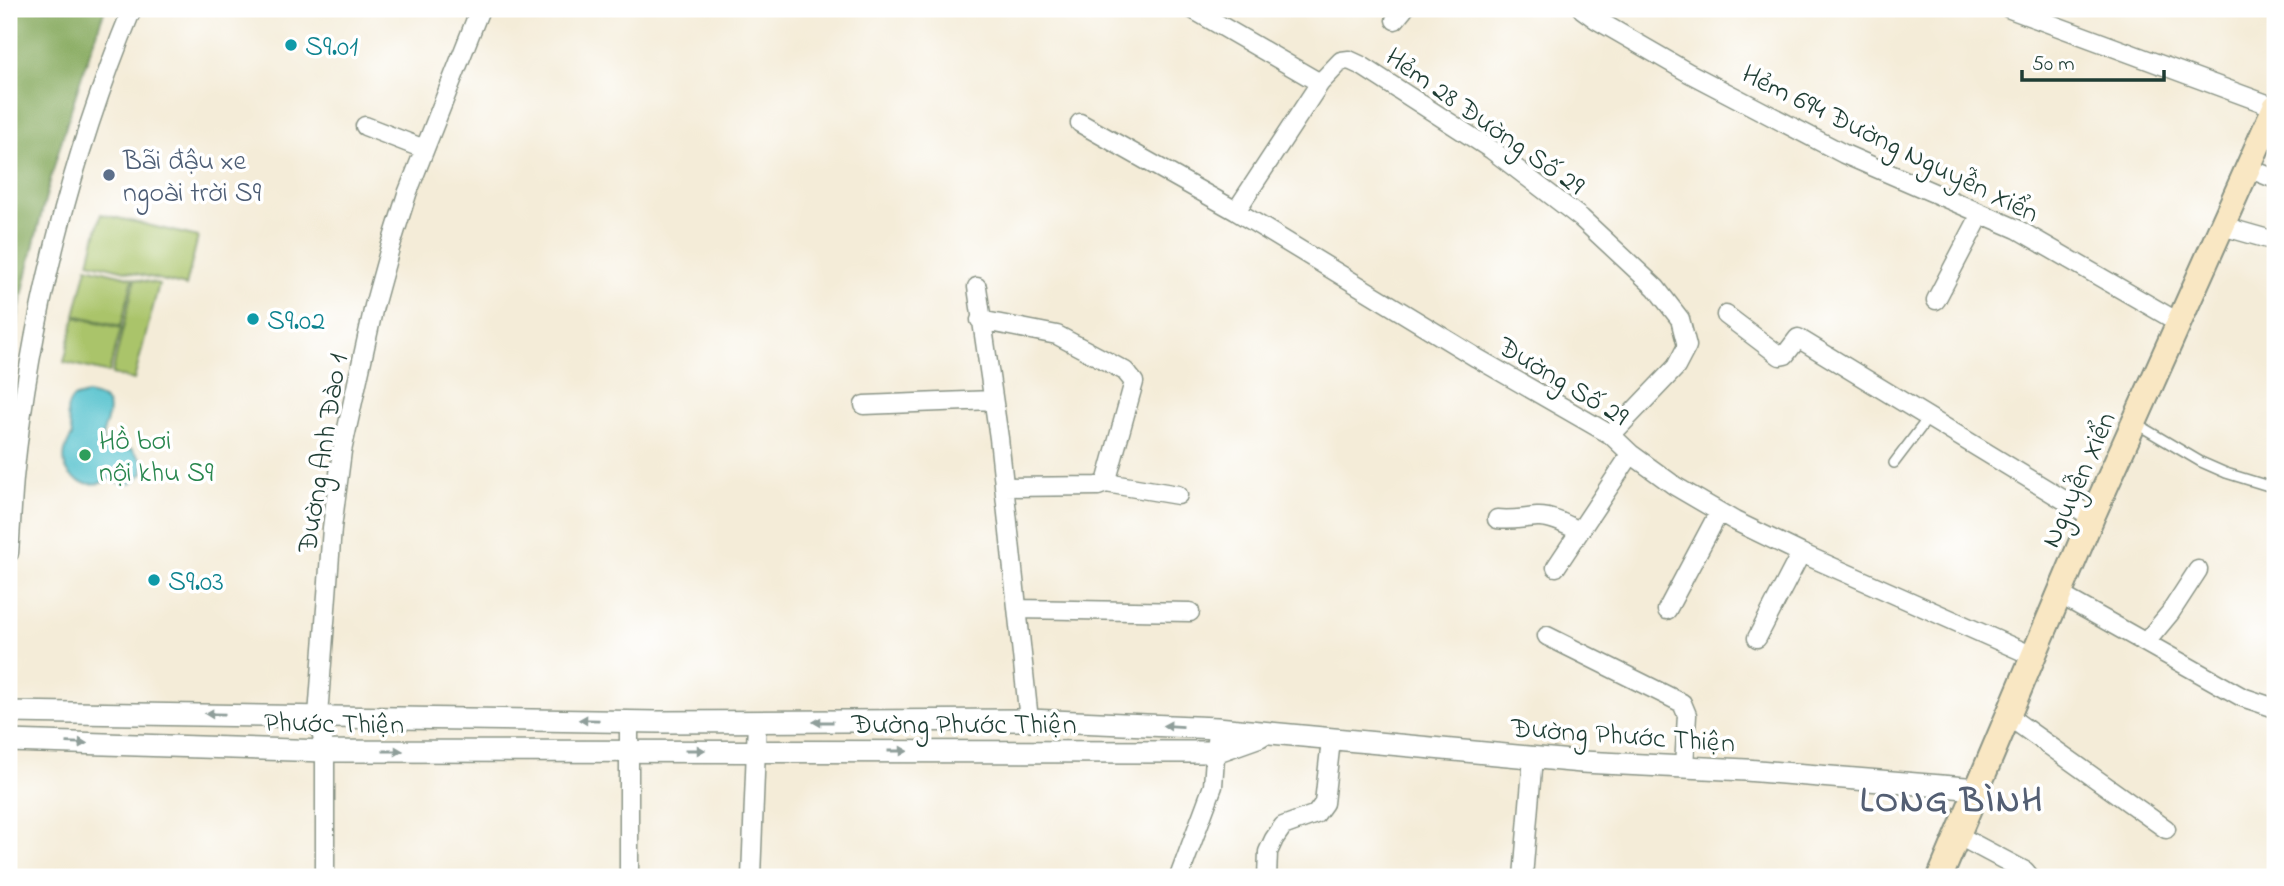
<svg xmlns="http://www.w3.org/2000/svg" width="2284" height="886" font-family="'Indie Flower',sans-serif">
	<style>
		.green { fill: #aac46a; stroke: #64804f; stroke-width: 2 }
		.forest { fill: #87aa5e; stroke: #537449; stroke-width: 2 }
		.water { fill: #56c2ce; stroke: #3a8081; stroke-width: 2 }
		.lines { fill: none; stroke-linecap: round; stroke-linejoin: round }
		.service-casing { stroke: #8a9486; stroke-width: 12 }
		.minor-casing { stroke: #8a9486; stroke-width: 21 }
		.tertiary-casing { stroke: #8a9486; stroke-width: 24 }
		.secondary-casing { stroke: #8a9486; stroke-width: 28 }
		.service { stroke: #fff; stroke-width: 9 }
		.minor { stroke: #fff; stroke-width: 18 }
		.tertiary { stroke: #fff; stroke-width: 21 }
		.secondary { stroke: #f9e7c3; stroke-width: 24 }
		.oneway { fill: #8f9e9a }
		.culture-dot { fill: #0f9aa8; stroke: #fff; stroke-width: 2.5 }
		.service-dot { fill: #5c6f8a; stroke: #fff; stroke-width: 2.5 }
		.leisure-dot { fill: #2e9e5b; stroke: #fff; stroke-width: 2.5 }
		.labels { text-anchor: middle; stroke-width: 7; stroke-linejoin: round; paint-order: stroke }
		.culture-label { font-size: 28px; fill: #0d838f; stroke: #fff; text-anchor: start }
		.street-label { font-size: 28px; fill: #1f3d34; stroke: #fff }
		.service-label { font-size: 28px; fill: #4e5e75; stroke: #fff; text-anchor: start }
		.leisure-label { font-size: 28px; fill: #27864d; stroke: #fff; text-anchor: start }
		.district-label { font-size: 35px; font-weight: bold; letter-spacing: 2px; fill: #545f73; stroke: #fff }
	</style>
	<rect width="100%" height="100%" fill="#fff"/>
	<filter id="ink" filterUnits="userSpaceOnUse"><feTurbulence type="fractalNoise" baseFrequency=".0143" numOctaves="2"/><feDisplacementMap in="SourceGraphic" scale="14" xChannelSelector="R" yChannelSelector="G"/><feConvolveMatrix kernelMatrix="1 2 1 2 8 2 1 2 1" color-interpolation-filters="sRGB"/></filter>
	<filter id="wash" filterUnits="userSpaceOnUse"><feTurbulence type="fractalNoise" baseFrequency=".00686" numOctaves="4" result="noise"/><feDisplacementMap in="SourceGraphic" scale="28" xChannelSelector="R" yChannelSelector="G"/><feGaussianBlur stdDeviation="1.57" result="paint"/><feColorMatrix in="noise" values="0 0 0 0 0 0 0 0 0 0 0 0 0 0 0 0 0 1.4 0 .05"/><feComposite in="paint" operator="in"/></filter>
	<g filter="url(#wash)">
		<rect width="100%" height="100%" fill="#f4ecd8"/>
		<path class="green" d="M101,214l97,23 -12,49 -97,-24z
			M87,267l46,11 -12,48 -46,-11z
			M135,279l24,5 -25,96 -22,-6z
			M75,317l46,11 -12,45 -45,-11z"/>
		<path class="forest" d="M9,9h96c-42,115 -74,232 -96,353z"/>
		<path class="water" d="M87,394c41,7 11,31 16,49l12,8 17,-2 11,12v12l-12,11 -12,-1 -8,-4c-33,16 -61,-11 -39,-43 -1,-14 -11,-24 1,-38z"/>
	</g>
	<g filter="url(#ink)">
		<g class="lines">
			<g class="service-casing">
				<path id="service" d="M2135,423l66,39 25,11 49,15
					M1894,463l35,-46"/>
			</g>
			<g class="minor-casing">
				<path id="minor" d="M1192,9l128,74
					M1582,9l15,11 92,53 155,81 173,75 161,93
					M2010,9l265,98
					M1395,20l9,-11
					M1080,123l156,88 241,147 134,77 20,19 44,32 60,35 66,32 232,103
					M365,126l59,23
					M2248,168l27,11
					M1236,211l84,-128 21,-22 8,-1 13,6 130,84 89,68 75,70 24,31 7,27 -11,21 -65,68
					M2222,226l53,15
					M977,287l22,151 30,282
					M1936,300l45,-86
					M1726,315l54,41 5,-1 13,-17 294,179
					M980,320l77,15 68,36 9,11 -28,101 -8,3 -94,1
					M864,405l129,-5
					M1106,483l72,12
					M1497,519c15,2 25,-1 40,-2 14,-1 30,8 42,14
					M9,553c2,-25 3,-50 5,-75 16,-160 57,-321 118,-469
					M1556,567l75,-113
					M2059,594l183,103 33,11
					M1017,609l173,3
					M1667,610l52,-98
					M1547,636l135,67 5,12 -3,52
					M1757,638l44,-85
					M2146,642l24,-29 28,-43
					M2008,716l158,113
					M629,721v156
					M1959,836l66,35 5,6
					M325,877v-126l-7,-35 14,-188 10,-77 32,-145 16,-58 17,-54 73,-185
					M751,877l6,-155
					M1179,877l34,-91 4,-58
					M1267,877l1,-25 6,-13 9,-13 33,-12 8,-11 7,-63
					M1523,877l10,-120"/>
			</g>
			<g class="tertiary-casing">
				<path id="tertiary" d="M9,712l649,10 371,-2 188,8 365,34 164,8 232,19
					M9,741l316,10 890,1 45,-16"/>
			</g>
			<g class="secondary-casing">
				<path id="secondary" d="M1940,877l152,-360 183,-410"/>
			</g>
			<use href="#service" class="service"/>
			<use href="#minor" class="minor"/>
			<use href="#tertiary" class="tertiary"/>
			<use href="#secondary" class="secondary"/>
		</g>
		<defs><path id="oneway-solid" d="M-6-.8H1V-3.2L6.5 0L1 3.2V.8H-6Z" transform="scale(1.75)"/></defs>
		<g class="oneway">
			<use href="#oneway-solid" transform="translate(215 714) rotate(-179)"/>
			<use href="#oneway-solid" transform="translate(589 720) rotate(-179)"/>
			<use href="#oneway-solid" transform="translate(823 722) rotate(180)"/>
			<use href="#oneway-solid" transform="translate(1173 726) rotate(-177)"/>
			<use href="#oneway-solid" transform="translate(77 743) rotate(2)"/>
			<use href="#oneway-solid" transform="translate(695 750)"/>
			<use href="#oneway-solid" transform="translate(393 751)"/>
			<use href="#oneway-solid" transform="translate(898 751)"/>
		</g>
	</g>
	<g class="culture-dot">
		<circle cx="291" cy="45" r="7"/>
		<circle cx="253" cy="319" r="7"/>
		<circle cx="154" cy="580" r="7"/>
	</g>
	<circle class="service-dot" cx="109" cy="175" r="7"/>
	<circle class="leisure-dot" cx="85" cy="455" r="7"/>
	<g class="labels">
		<g class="culture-label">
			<text x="305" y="55">S9.01</text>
			<text x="267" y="329">S9.02</text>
			<text x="168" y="590">S9.03</text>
		</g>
		<g class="street-label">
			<text transform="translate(1486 120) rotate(35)" y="10">Hẻm 28 Đường Số 29</text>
			<text transform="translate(1891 142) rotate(26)" y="10">Hẻm 694 Đường Nguyễn Xiển</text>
			<text transform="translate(1564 380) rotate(31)" y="10">Đường Số 29</text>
			<text transform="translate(321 453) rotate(-81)" y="10">Đường Anh Đào 1</text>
			<text transform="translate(2077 479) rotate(-66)" y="10">Nguyễn Xiển</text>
			<text transform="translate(334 722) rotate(1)" y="10">Phước Thiện</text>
			<text x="964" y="733">Đường Phước Thiện</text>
			<text transform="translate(1623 734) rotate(4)" y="10">Đường Phước Thiện</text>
		</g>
		<g class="service-label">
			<text x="123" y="169">Bãi đậu xe<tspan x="123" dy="32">ngoài trời S9</tspan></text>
		</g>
		<g class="leisure-label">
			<text x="99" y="449">Hồ bơi<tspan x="99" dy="32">nội khu S9</tspan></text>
		</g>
		<g class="district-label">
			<text x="1952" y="811">LONG BÌNH</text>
		</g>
	</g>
	<rect width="2284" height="886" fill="none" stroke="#fff" stroke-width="35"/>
	<path d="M2022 70v10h142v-10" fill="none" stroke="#1f3d34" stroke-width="3.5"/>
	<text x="2032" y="70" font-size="21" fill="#1f3d34" stroke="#ffffff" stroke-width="5" paint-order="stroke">50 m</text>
</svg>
